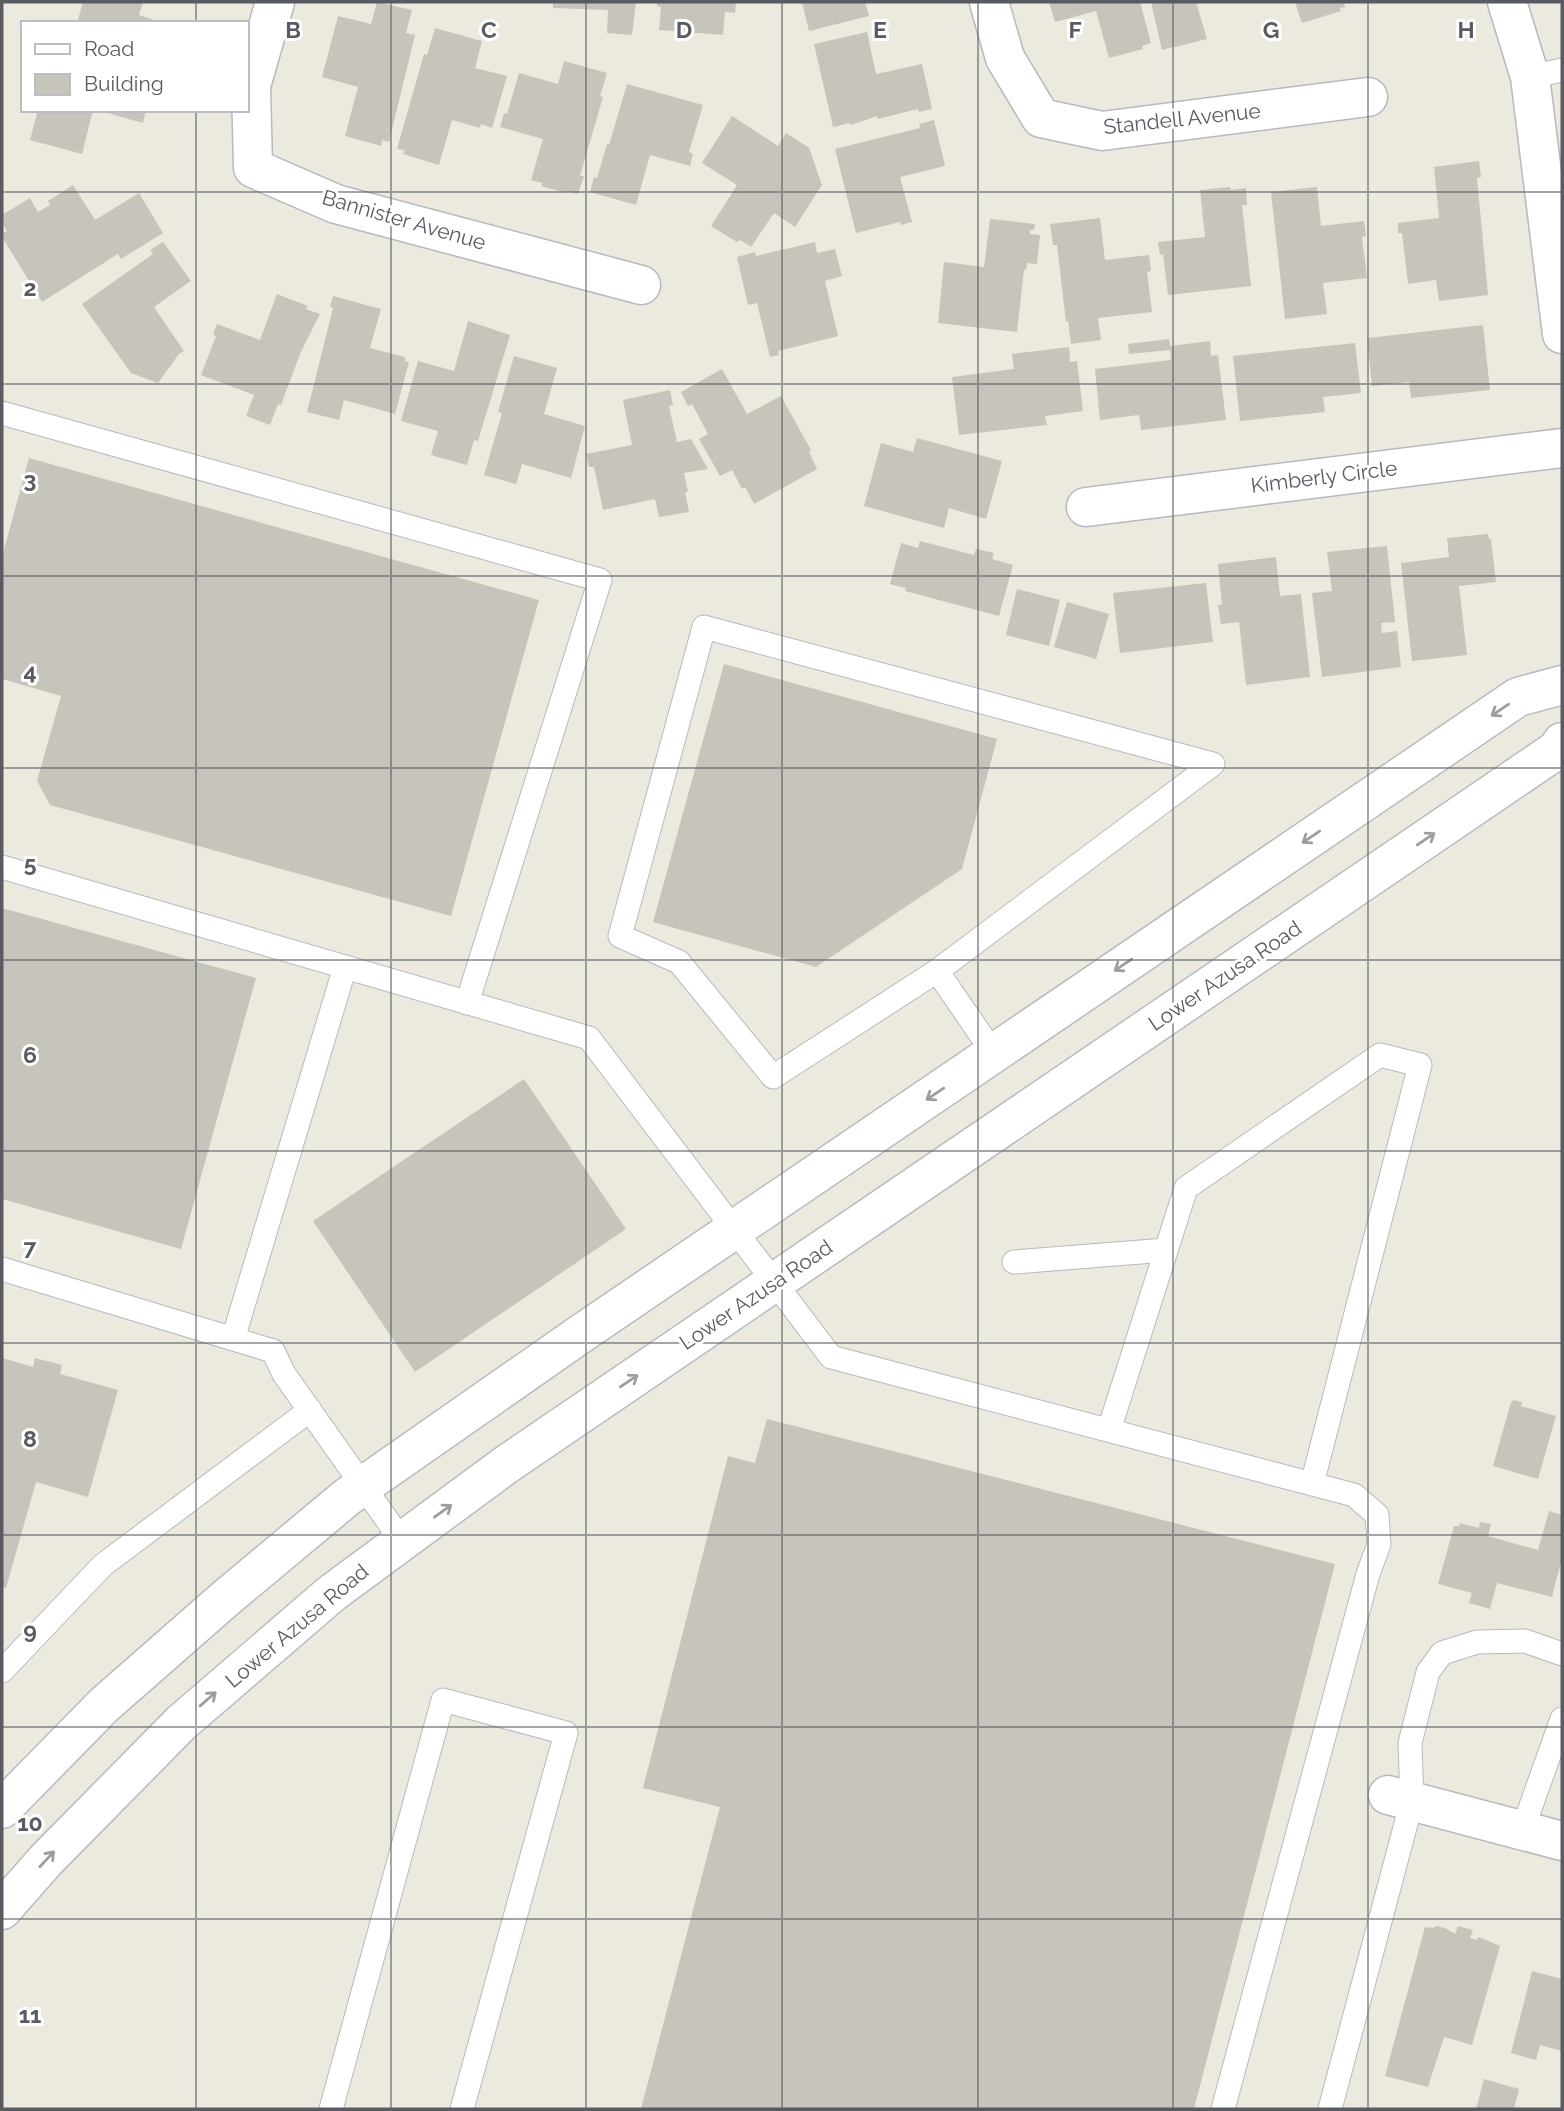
<svg xmlns="http://www.w3.org/2000/svg" width="1564" height="2111" font-family="Raleway,sans-serif">
	<style>
		.building { fill: #c7c4bb }
		.lines { fill: none; stroke-linecap: round; stroke-linejoin: round }
		.lane-casing { stroke: #b7b9bf; stroke-width: 25 }
		.street-casing { stroke: #b7b9bf; stroke-width: 41 }
		.secondary-casing { stroke: #b8bbc2; stroke-width: 41 }
		.lane { stroke: #fff; stroke-width: 23 }
		.street { stroke: #fff; stroke-width: 38 }
		.secondary { stroke: #fff; stroke-width: 38 }
		.oneway { stroke: #9b9da0 }
		.grid { fill: none; stroke: #585b61; stroke-width: 2; stroke-opacity: 0.55 }
		.labels { text-anchor: middle; stroke-width: 6; stroke-linejoin: round; paint-order: stroke }
		.street-label { font-size: 21px; fill: #585b61; stroke: #fff }
		.grid-label { font-size: 23px; text-anchor: middle; font-weight: bold; fill: #585b61; stroke: #fff; stroke-width: 6; stroke-linejoin: round; paint-order: stroke }
	</style>
	<rect width="100%" height="100%" fill="#eceade"/>
	<path class="building" d="M83,2h60l-4,13 24,8h-86z
		M377,2l35,8 -6,23 9,2 -26,107 -7,-2 -1,6 -36,-10 13,-49 -36,-10 16,-61 33,8z
		M553,2h83l-4,33 -25,-2 1,-23 -55,-2z
		M657,2h79l-1,11 -10,-1 -2,23 -64,-5 2,-23 -4,-1z
		M802,2h63l4,14 -60,15z
		M1049,2h91l11,41 -9,3 1,3 -34,9 -13,-47 -41,11z
		M1151,2h45l11,37 -45,11z
		M1295,2h49l1,5 -5,1 1,3 -39,12z
		M435,28l47,13 -7,27 32,8 -15,52 -11,-4 -1,4 -28,-8 -13,45 -36,-11 2,-4 -8,-1 27,-95 3,1z
		M867,32l9,42 46,-10 10,45 -13,3 -1,-3 -40,10 -1,-3 -26,9 -1,-2 -17,4 -19,-83z
		M564,61l43,12 -7,23 3,1 -23,79h4l-6,18 -12,-3v2l-25,-7 2,-3 -12,-3 12,-41 -43,-12 4,-14 3,1 12,-41 39,11z
		M627,84l76,21 -14,47 4,2 -3,12 -40,-11 -14,50 -46,-13 4,-15 3,1 10,-34 2,1z
		M38,110h55l-11,44 -52,-14z
		M97,110h49l-3,13z
		M732,116l46,30 8,-13 23,15 13,37 -27,42 -21,-14 -23,34 -11,-7 -3,2 -26,-16 26,-41 -35,-22z
		M934,120l11,46 -45,11 12,45 -11,3 -1,-3 -44,11 -21,-84 85,-21 -1,-4z
		M1479,161l2,16 -4,1 11,117 -49,6 -3,-21 -28,4 -6,-51h-4v-10l41,-5 -5,-51z
		M73,185l22,35 44,-27 24,40 -42,26 -3,-5 -76,48 -40,-65v-3l5,-3 -5,-9v-7l28,-17 8,14 12,-7 -2,-4z
		M1230,187l1,3 15,-2 1,17h-5l9,81 -83,9 -5,-41 -3,1 -2,-13 47,-5 -5,-47z
		M1317,187l4,39 43,-5 2,15 -4,1 5,41 -44,5 4,31 -42,5 -14,-127z
		M1100,218l5,42 44,-5 2,16 -4,1 5,40 -54,6 3,22 -30,4 -3,-23 -2,1 -9,-77h-4l-3,-21z
		M990,219l45,5 -1,6h-4v4l10,1 -3,29 -10,-1 -1,7h-2l-7,62 -79,-9 6,-61 40,5z
		M163,242l28,39 -37,26 30,44 -5,3 -21,29 -27,-10 -49,-69 71,-50 -3,-4z
		M815,242l2,11 18,-4 7,27 -17,5 13,55 -60,15 1,4 -9,2 -13,-54 -9,2 -11,-48 18,-5 1,4z
		M277,294l31,12 -2,3 14,5 -20,40 -19,51 -3,-1 -8,21 -24,-9 8,-21 -53,-20 15,-39 -3,-1 4,-11 43,16z
		M333,296l48,13 -11,39 35,9v4l4,1 -14,52 -51,-14 -5,20 -32,-8 26,-104 -3,-1z
		M468,321l42,14 -32,106 -4,-1 -7,25 -36,-10 7,-24 -37,-10 17,-60 36,10z
		M1483,325l7,65 -79,8 -2,-16 -37,4 -5,-48z
		M1169,339l1,7 40,-5 1,15 7,-1 8,65 -85,10 -2,-15 -39,5 -5,-51 76,-9 -1,-10 -41,4 -1,-10z
		M1355,343l6,50 -38,4 2,15 -85,9 -7,-65z
		M1069,347l1,15 7,-1 6,50 -38,5 2,9 -88,10 -7,-58 62,-8 -2,-15z
		M514,356l43,12 -13,46 41,12 -14,52 -49,-14 -6,20 -32,-9 18,-62 -4,-1z
		M722,369l25,45 34,-18 30,54 -2,2 8,17 -63,35 -9,-17 -3,2 -10,-19 -12,6 -21,-37 9,-5 -16,-30 -4,2 -7,-14z
		M670,390l3,15 -4,1 8,36 14,-3 17,30 -24,4 4,19h-3l4,20 -30,5 -4,-18 -52,11 -9,-43h-5l-3,-13 46,-9 -9,-45z
		M917,438l85,23 -16,58 -37,-11 -5,20 -80,-22 17,-63 32,9z
		M29,458l510,142 -88,316 -401,-111 -13,-24 24,-85 -59,-17v-122z
		M1488,534l1,5h2l5,43 -37,4 8,69 -55,6 -11,-98 48,-6 -2,-19z
		M920,541l54,14 2,-6 18,4 -2,6 21,6 -14,51 -94,-25 1,-3 -16,-4 11,-41 17,5z
		M1387,546l8,76 -14,1 1,10 15,-2 4,36 -79,10 -10,-84 20,-2 -5,-39z
		M1276,557l4,39 21,-2 9,83 -64,8 -7,-63 -18,2 -3,-19h4l-4,-41z
		M1206,583l7,59 -93,11 -7,-60z
		M1017,589l43,11 -11,46 -43,-11z
		M1067,602l42,12 -13,45 -42,-12z
		M724,664l273,75 -35,130 -146,98 -163,-45z
		M2,908l254,70 -75,271 -179,-50z
		M524,1079l102,150 -211,143 -102,-151z
		M2,1358l31,9 2,-9 27,7 -2,9 58,16 -30,107 -52,-15 -30,106 -4,-1z
		M1514,1400l8,2 -1,4 35,10 -18,63 -45,-13 18,-64z
		M767,1419l568,145 -141,545h-553l79,-302 -77,-19 85,-332 27,7z
		M1549,1511l13,4v43l-10,39 -55,-14 -7,26 -21,-6 3,-10 -34,-9 16,-58h5l1,-3 19,5 1,-6 11,2 -3,12 50,14z
		M1437,1926l10,3 8,5 3,-8 15,4 -3,8 6,2 3,-3 21,9 -28,99 -28,-8 -16,50 -43,-11 40,-149 8,1z
		M1532,1971l30,8v72l-22,-6 -4,15 -25,-7z
		M1484,2079l35,10 -5,20h-38z"/>
	<g class="lines">
		<g class="lane-casing">
			<path id="lane" d="M1530,77l32,-7
				M2,413l598,167 -133,423
				M2,867l587,171 242,319 523,138 23,20 2,29 -11,30 -145,535
				M937,971l-164,106 -94,-115 -59,-26 84,-309 509,137 -276,207 57,83
				M1014,1262l152,-12
				M2,1269l271,82 11,23 118,167
				M233,1339l112,-372
				M1109,1430l77,-242 194,-133 40,10 -108,419
				M2,1671l101,-106 207,-155
				M1522,1831l40,-112
				M331,2109l112,-409 123,33 -104,376
				M1330,2109l82,-308 -2,-58 18,-71 14,-19 35,-11 48,-1 37,13"/>
		</g>
		<g class="street-casing">
			<path id="street" d="M275,2l-24,84 2,82 83,36 305,81
				M989,2l16,56 36,60 61,13 266,-34
				M1507,2l23,75 32,257
				M1086,507l476,-59
				M1388,1795l174,46"/>
		</g>
		<g class="secondary-casing">
			<path id="secondary" d="M2,1809l102,-104 122,-107 121,-101 235,-164 936,-636 44,-12
				M2,1910l44,-50 135,-137 151,-130 175,-129 1051,-715 4,-7"/>
		</g>
		<use href="#lane" class="lane"/>
		<use href="#street" class="street"/>
		<use href="#secondary" class="secondary"/>
	</g>
	<defs><path id="oneway-shaft" d="M-6 0H5M1.5-3L5.5 0L1.5 3" fill="none" stroke-width="1.6" stroke-linecap="round" stroke-linejoin="round" transform="scale(1.75)"/></defs>
	<g class="oneway">
		<use href="#oneway-shaft" transform="translate(1500 710) rotate(146)"/>
		<use href="#oneway-shaft" transform="translate(1311 837) rotate(146)"/>
		<use href="#oneway-shaft" transform="translate(1426 839) rotate(-34)"/>
		<use href="#oneway-shaft" transform="translate(1123 965) rotate(146)"/>
		<use href="#oneway-shaft" transform="translate(935 1094) rotate(146)"/>
		<use href="#oneway-shaft" transform="translate(629 1381) rotate(-34)"/>
		<use href="#oneway-shaft" transform="translate(443 1511) rotate(-36)"/>
		<use href="#oneway-shaft" transform="translate(208 1699) rotate(-41)"/>
		<use href="#oneway-shaft" transform="translate(47 1859) rotate(-47)"/>
	</g>
	<path class="grid" d="M196,2v21M391,2v2107M586,2v2107M782,2v2107M978,2v2107M1173,2v2107M1368,2v2107M196,110v1999M2,192h1560M2,384h1560M2,576h1560M2,768h1560M2,960h1560M2,1151h1560M2,1343h1560M2,1535h1560M2,1727h1560M2,1919h1560"/>
	<g class="labels">
		<g class="street-label">
			<text transform="translate(1182 119) rotate(-6)" y="7">Standell Avenue</text>
			<text transform="translate(404 220) rotate(16)" y="7">Bannister Avenue</text>
			<text transform="translate(1324 477) rotate(-7)" y="7">Kimberly Circle</text>
			<text transform="translate(1225 976) rotate(-34)" y="7">Lower Azusa Road</text>
			<text transform="translate(756 1295) rotate(-34)" y="7">Lower Azusa Road</text>
			<text transform="translate(297 1626) rotate(-40)" y="7">Lower Azusa Road</text>
		</g>
	</g>
	<g class="grid-label">
		<text x="293" y="38">B</text>
		<text x="489" y="38">C</text>
		<text x="684" y="38">D</text>
		<text x="880" y="38">E</text>
		<text x="1075" y="38">F</text>
		<text x="1271" y="38">G</text>
		<text x="1466" y="38">H</text>
		<text x="30" y="296">2</text>
		<text x="30" y="488">3</text>
		<text x="30" y="680">4</text>
		<text x="30" y="872">5</text>
		<text x="30" y="1063">6</text>
		<text x="30" y="1255">7</text>
		<text x="30" y="1447">8</text>
		<text x="30" y="1639">9</text>
		<text x="30" y="1831">10</text>
		<text x="30" y="2023">11</text>
	</g>
	<rect width="1564" height="2111" fill="none" stroke="#585b61" stroke-width="7"/>
	<rect x="21" y="21" width="228" height="91" fill="#ffffff" stroke="#bcbdc0" stroke-width="2"/>
	<rect x="35" y="44" width="35" height="10" fill="#ffffff" stroke="#bcbdc0" stroke-width="2"/>
	<text x="84" y="56" font-size="21" fill="#585b61">Road</text>
	<rect x="35" y="74" width="35" height="21" fill="#c7c4bb" stroke="#bcbdc0" stroke-width="2"/>
	<text x="84" y="91" font-size="21" fill="#585b61">Building</text>
</svg>
